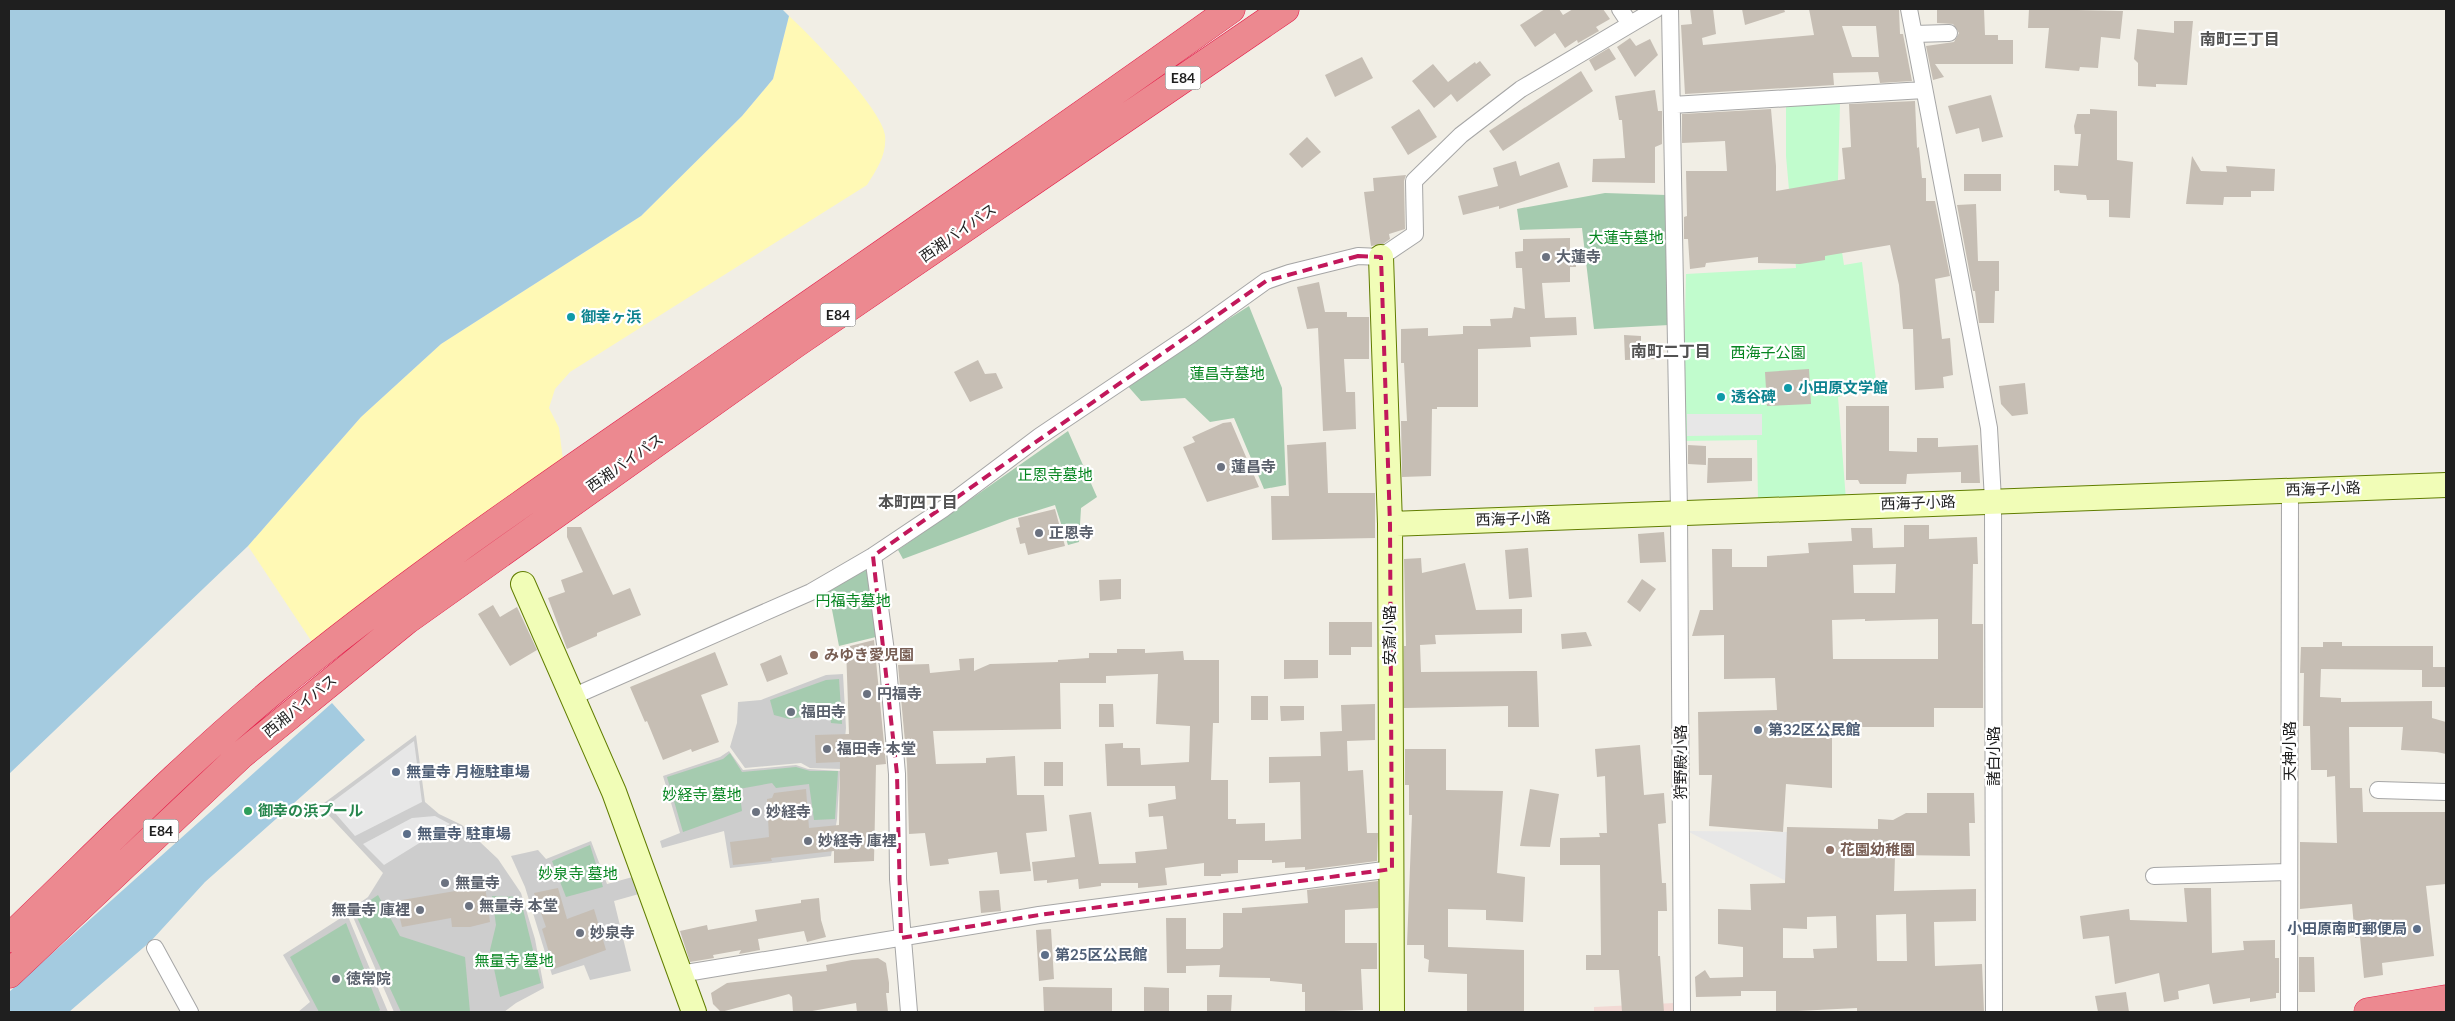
<svg xmlns="http://www.w3.org/2000/svg" width="2455" height="1021" font-family="Lato,'Noto Sans JP',sans-serif">
	<style>
		.commercial { fill: #f2d9d4 }
		.religious { fill: #cdcdcd }
		.sand { fill: #fff9b5 }
		.cemetery { fill: #a5cbaf }
		.park { fill: #c1fccd }
		.parking { fill: #e7e7e7 }
		.water { fill: #a4cbe0 }
		.building { fill: #c6beb4; fill-rule: evenodd }
		.lines { fill: none; stroke-linecap: round; stroke-linejoin: round }
		.street-casing { stroke: #a6a6a6; stroke-width: 18 }
		.secondary-casing { stroke: #617d00; stroke-width: 26 }
		.highway-casing { stroke: #e41d49; stroke-width: 29 }
		.street { stroke: #fff; stroke-width: 16 }
		.secondary { stroke: #f1fdb7; stroke-width: 24 }
		.highway { stroke: #ec8990; stroke-width: 28 }
		.marked { fill: none; stroke: #c2185b; stroke-width: 4; stroke-dasharray: 10 6; stroke-linejoin: round }
		.worship-dot { fill: #6b7280; stroke: #fff; stroke-width: 2 }
		.culture-dot { fill: #0f9aa8; stroke: #fff; stroke-width: 2 }
		.education-dot { fill: #8d6e63; stroke: #fff; stroke-width: 2 }
		.service-dot { fill: #5c6f8a; stroke: #fff; stroke-width: 2 }
		.leisure-dot { fill: #2e9e5b; stroke: #fff; stroke-width: 2 }
		.labels { text-anchor: middle; stroke-width: 4.5; stroke-linejoin: round; paint-order: stroke }
		.shield { fill: #fff; stroke: #626262; stroke-width: 1 }
		.shield-label { font-size: 14px; font-weight: bold; fill: #1f1f1f }
		.street-label { font-size: 15px; fill: #1f1f1f; stroke: #fff }
		.park-label { font-size: 15px; fill: #068520; stroke: #fff }
		.worship-label { font-size: 15px; font-weight: bold; fill: #5b616d; stroke: #fff; text-anchor: start }
		.culture-label { font-size: 15px; font-weight: bold; fill: #0d838f; stroke: #fff; text-anchor: start }
		.education-label { font-size: 15px; font-weight: bold; fill: #785e54; stroke: #fff; text-anchor: start }
		.service-label { font-size: 15px; font-weight: bold; fill: #4e5e75; stroke: #fff; text-anchor: start }
		.leisure-label { font-size: 15px; font-weight: bold; fill: #27864d; stroke: #fff; text-anchor: start }
		.neighbourhood-label { font-size: 16px; font-weight: bold; fill: #525252; stroke: #fff }
	</style>
	<rect width="100%" height="100%" fill="#f1eee5"/>
	<path class="commercial" d="M1674,1003v9h-80v-5z"/>
	<path class="religious" d="M843,674l3,54 -4,41 -32,-1 -9,-5 -56,5 -15,-21 7,-24 1,-21 23,-2 65,-25z
		M416,735l9,67 14,12 23,11 36,34 23,34 14,46 9,49 -28,15 -12,9h-110l-44,-102 18,-13 15,-24 -63,-67z
		M729,751l14,19 53,-5 12,4 32,2 -3,48 -6,37 -101,12 -6,-37 -62,17 -2,-7 20,-8 -17,-57 57,-19z
		M591,841l16,43 33,-9 6,17 -32,9 17,70 -41,9 -6,-15 -32,10 -27,-88 -14,-31 27,-6 8,9z
		M347,914l41,98h-90l12,-10 -27,-47z"/>
	<path class="sand" d="M789,16c21,19 93,93 96,119 2,20 -8,34 -18,50l-297,187 -15,17 -6,19 10,20 4,32 -249,185 -66,-99 113,-129 80,-73 200,-128 101,-100 31,-37z"/>
	<path class="cemetery" d="M1605,193l61,2 3,130 -75,4 -12,-101 -62,2 -3,-21z
		M1249,306l33,82 4,97 -22,4 -30,-71 -24,4 -25,-24 -44,3 -15,-17z
		M1068,431l29,66 -16,11 -2,34 -11,3 -13,-40 -45,14 -107,40 -5,-9z
		M870,564l10,72 -41,10 -11,-57z
		M839,679l3,45 -11,-1 -2,-17 -23,4 -4,7 -13,2 -15,-4 -4,-15 56,-20z
		M730,753l12,19 54,-5 14,4h28l-3,48 -21,1 -5,-36 -33,4 -4,-5 -33,6 3,22 -59,21 -16,-55 56,-18z
		M590,845l13,42 -37,10 -14,-36z
		M378,895l22,41 65,21 5,55h-69l-47,-101z
		M492,896l28,1 21,86 -41,14 -10,-47 6,-25z
		M346,923l34,87 -2,2h-59l-29,-55z"/>
	<path class="park" d="M1840,102l-3,117 7,46 18,-3 15,126 -39,9 8,103 -88,2 -1,-62 -75,1 4,-167 110,-6 -10,-112v-50z"/>
	<path class="parking" d="M1687,414h75v21l-75,1z
		M414,741l8,61 -67,34 -27,-31z
		M435,816l15,8 -66,41 -21,-21 49,-26z
		M1687,831l100,1 -1,49z"/>
	<path class="water" d="M9,9h773l7,7 -16,63 -31,37 -101,100 -200,128 -80,73 -113,129 -239,228z
		M332,703l33,37 -160,142 -54,59 -82,71h-60v-20z"/>
	<path class="building" d="M1545,9h14l4,6 10,-6h30l7,10 -14,8 3,4 -21,12 -1,-3 -12,8 -10,-15 -20,14 -15,-22z
		M1690,9h23l3,25 -14,4 1,7 111,-10 -5,-26h90l1,25h3l9,47 -32,2 -2,-11 -45,1 1,12 -149,9 -4,-69 11,-1zM1842,26h34l3,31h-27z
		M1742,9h42l1,3 -40,13z
		M1937,9h47l1,26h13v5h15v24h-78l9,13 -11,3 -7,-34 28,-4 5,-9 -6,-9 -16,-1z
		M2029,9l94,2 -3,28 -19,-2 -3,31 -18,-1 -1,4 -34,-3 4,-40h-21z
		M2174,21h19l-6,64 -31,-1v3l-18,-1v-23l-4,-4 3,-30 37,4z
		M1630,38l6,8 14,-7 8,16 -23,22 -18,-30z
		M1609,48l7,11 -21,12 -6,-11z
		M1362,57l11,21 -38,19 -10,-22z
		M1480,61l11,14 -34,27 -6,-8 -17,14 -22,-27 21,-17 15,18 27,-20 1,2z
		M1581,71l12,20 -90,60 -14,-20z
		M1655,90l3,21h4v33l-7,3v36l-63,-1 1,-23 32,-1 -3,-38h-3l-4,-24z
		M1991,95l12,42 -21,5 -3,-14 -23,6 -8,-28z
		M1915,101l2,47 2,-1 3,31h4v23h9l15,75 -15,3 7,60 8,-1 3,37 -10,2 1,11 -29,2 -2,-61h-10l-4,-44 -9,-40 -65,11v4l-25,4 -42,-1v-6l-52,6 -1,4 -15,2 -2,-30h-4v-22l3,-1 -1,-45h41l-2,-30 -43,2v-29l89,-5 5,57v25l69,-12 -3,-31 9,-1 -2,-43z
		M1419,109l18,28 -29,18 -17,-28z
		M2090,109l27,2v49l16,2 -3,56 -21,-1v-17h-22l-1,-5 -26,-2 -1,-3 -5,1v-26l24,1 3,-32h-6l-1,-8 3,-12h13z
		M1307,137l14,15 -19,16 -13,-14z
		M2192,156l9,15 26,1 -1,-6 49,3 -1,22h-23v6h-27l-1,8 -37,-1z
		M1516,161l4,15 39,-14 9,25 -69,22v-3l-36,9 -5,-19 40,-10 -5,-18z
		M1964,174h37v17h-37z
		M1406,175l-2,6 1,48 -16,5 1,5 -7,5 -12,2 -7,-54 10,-1 -1,-13z
		M1976,204l2,57h21v30h-4l-1,32h-15l-4,-32h-2l-16,-86z
		M1570,238v13h6v16h-6v15l-28,1 3,35 31,-1 1,18 -47,2 1,10 -53,2v58h-41v2h-5l-1,67 -29,1 -1,-56h6l-3,-58h-3v-34l27,-1v8l35,-2v-8h28l-1,-7 22,-1 2,-11 11,2 -3,-41h-6l-1,-16 8,-1v-12z
		M1319,282l6,30h22v5h22v42h-25l2,33h9l1,37 -33,2 -5,-103 -11,1 -10,-42z
		M1624,335l17,1v7h16v16l-32,1z
		M978,360l7,14 11,-1 7,15 -33,14 -16,-30z
		M1809,369l2,35 -44,2 -2,-34z
		M2025,383l3,31 -16,2 -11,-12 -2,-18z
		M1846,406h43v45l28,1v-14h21v9l40,-2 2,38h-19v-11l-54,2 -1,10h-46l-2,-4h-12z
		M1231,422l28,65 -52,15 -24,-55 12,-5 -3,-5 31,-14z
		M1326,442l2,51h47v45l-103,2 -1,-44h18l-2,-51z
		M1688,445l18,1v19l-18,-1z
		M1708,458h44v23l-45,2z
		M1055,509l10,37 -37,9 -3,-12 -5,1 -4,-16 4,-1 -2,-9z
		M1904,525h25v14l48,-2 1,27h-5l-1,60h11v84h-49v19h-102v61l-46,-4 -3,48 -74,-6 3,-51h-13l-1,-63 79,-2 -2,-32 -51,1v-44l-32,1 8,-26h13l-1,-61h20v18h35v-11l42,-3 -1,-10 44,-2 -1,-13h21l1,20 31,-1zM1896,564l-1,29h-41l-1,-28zM1865,619v2l73,-2v40h-105l-1,-39z
		M567,527h14l32,68 17,-7 11,27 -44,18v3l-30,13 -19,-51 17,-6 -4,-12 22,-8 -16,-35z
		M1664,532l2,30 -26,1 -2,-29z
		M1528,548l4,49 -23,2 -4,-49z
		M1421,558l1,15 43,-10 11,47 46,-1v24l-87,2 1,9 -16,1 1,27 116,-1 2,56h-31v-21l-104,2v-62h2l-2,-87z
		M1121,579v20l-21,2 -1,-21z
		M1642,579l14,10 -16,23 -13,-10z
		M493,605l7,12 17,-10 20,43 -27,16 -32,-52z
		M1329,622h43v25h-21v8h-22z
		M1586,632l6,14 -30,3 -1,-15z
		M874,640l12,124 -10,1 -2,96 -40,2v-12l-63,7 1,3 -39,4 -3,-23 39,-5 -2,-38 5,-1 2,-5 32,-4 3,39 30,-3 1,-63 -24,1 -1,-28 34,-1 -3,-87z
		M2323,642h19v4h91v21h13v20h-24v-17l-101,-1 -1,28 21,1v4l91,-1v17l14,4v32l-9,-2 -36,-2 2,-23h-54l1,61h12l1,24h83v72l-20,2 8,70 -52,7 1,12 -19,3 -4,-41 -5,1 -3,-34 -52,5v-67l37,1 -2,-67 -8,1v-7h-16l-1,-44h-7l1,-53h-4l1,-26h22z
		M1117,649h28v4l38,-2 1,9h35v63h-6l-2,57h17v39h8v5l29,-1v18l36,-2 -1,-57 -31,1v-26l52,-1 -1,-24 22,-1 -1,-26 34,-1v36l-28,1 1,30 15,-1 4,63h11l-1,28 -72,9v-3l-20,1v-6l-13,1v-3h-34v13l-17,1v2h-17v-13l-39,5 2,17 -29,3v-5h-37v3l-22,3 -1,-10 -31,4v-3l-13,1 -2,-19 43,-5 -6,-42 22,-3 8,52 37,-1 -1,-11 32,-3 -4,-33 -14,1 -1,-13 28,-5 -1,-13h-68l-2,-42 18,-1v5h17l1,17 48,-3 1,-36 -34,-2 2,-50 -52,2v7h-46l1,46 -128,2 3,33 50,-1v-5l29,-2 2,39h27l3,36 -21,2 5,38 -31,3 -3,-22 -49,7 1,5 -19,2 -5,-33 -16,1 -2,-70 -9,-99 31,-1 1,9 30,-3 -1,-11 15,-1v13l16,-7 68,-2v-2l31,-2v-5h28z
		M715,652l13,33 -27,10 18,47 -27,10 -1,-3 -28,11 -16,-39 -2,1 -15,-35z
		M781,655l7,19 -21,8 -7,-18z
		M1284,660h34v18l-34,1z
		M1251,696h17v24h-17z
		M1099,704h14l1,23h-15z
		M1280,706h24v14l-23,1z
		M1640,745l4,50 20,-2 2,30 -8,1 4,59h4l1,28h-9v45h2l4,56h-42l-3,-42h-33v-15h15l-1,-90h-40v-27l40,-1 -1,-4h8l-2,-57 -8,1 -2,-28z
		M1405,749h41v41l57,1 -6,82 28,4 -2,45 -37,-2v-10l-38,-1v38l76,3v62h-57v-38l-39,-2 1,-12 -5,-2v-13h-17l5,-130h-3v-30h-4z
		M1044,762h19v24h-19z
		M1530,789l29,5 -9,53 -30,-1z
		M1927,793h47l1,30h-6l1,33 -75,-1 -1,36 82,-2v32l-42,1 1,44 47,-2 2,48h-127v-4l-81,4v-21h-35v5l-45,1 -1,-20 10,-7 5,8 33,-1v-30l-25,-3v-35l33,1 -1,-26 35,-1 2,-56 91,2v-10l15,1 13,-7h21zM1906,914l1,47h-30l-1,-46zM1836,916l1,32 -24,1 1,9h-31v-30l24,1v-12z
		M1378,881v27l-33,2v33h32v26h-16l2,41 -58,2v-20h-3v-8l-32,-3v-3l-51,-1 1,-12 -34,1v7h-19l-1,-55h20v31h34l3,-2v-34h19v-5l66,-5 -1,-13z
		M485,886l5,36 -20,5h-18l-1,-9 -49,9 -6,-26z
		M558,888l9,31 27,-10 12,41 -52,19 -12,-40 4,-2 -12,-34z
		M2184,888h27l1,65 32,-3 -1,-9 32,-1v18h4v35h-3v5l-26,4v-4l-37,6 -4,-20 -31,7 1,8 -15,3 -5,-29 -44,11 -6,-48 -26,3 -3,-23 49,-7 1,11 57,2z
		M999,890l2,21 -20,2 -2,-22z
		M819,898l2,22 5,17 -19,5 -3,-11 -46,8 2,11 -21,4 2,-4 -28,5 1,3 -24,4 -10,-31 27,-6 1,5 49,-9 -2,-11 46,-7v-3z
		M1051,929l3,50 -15,2 -3,-51z
		M2299,957h15l1,35h-16z
		M878,958l8,5 3,20v10h-3l2,19h-31l-1,-9 -49,9h-14l-1,-15 -3,-3 -68,18 -8,-8 -2,-11 16,-10 100,-12 -1,-6 26,-5z
		M1043,987l69,1v24h-68z
		M1144,987l25,1v24h-25z
		M2126,992l3,20h-31l-3,-16z
		M1207,995h25l-1,17h-24z"/>
	<g class="lines">
		<g class="street-casing">
			<path id="street" d="M1620,9l10,15
				M1670,9l9,503 3,500
				M1909,9l80,419 4,72 1,512
				M1914,34l35,-1
				M1672,105l252,-15
				M873,556l15,110 9,108 1,105 11,133
				M572,697l239,-105 62,-36 70,-47 97,-73 152,-102 74,-53 23,-8 69,-17 23,1 34,-23 -1,-53 47,-46 60,-46 135,-80
				M2378,790l68,2
				M2154,876l135,-4
				M155,948l35,64
				M680,974l359,-59 353,-46
				M2289,1012l1,-522"/>
		</g>
		<g class="secondary-casing">
			<path id="secondary" d="M1381,257l9,267 2,488
				M1390,524l1056,-39
				M523,584l91,208 80,220"/>
		</g>
		<g class="highway-casing">
			<path id="highway" d="M9,938c87,-83 172,-171 265,-248 125,-103 260,-195 393,-287 188,-131 377,-260 564,-394
				M9,974l232,-219 166,-135 388,-276 490,-335
				M2368,1012l78,-13"/>
		</g>
		<use href="#street" class="street"/>
		<use href="#secondary" class="secondary"/>
		<use href="#highway" class="highway"/>
	</g>
	<path class="marked" d="M1358,256l23,1 9,267 2,345 -353,46 -138,23 -4,-164 -24,-218 393,-275z"/>
	<g class="worship-dot">
		<circle cx="1546" cy="257" r="5"/>
		<circle cx="1221" cy="467" r="5"/>
		<circle cx="1039" cy="533" r="5"/>
		<circle cx="867" cy="694" r="5"/>
		<circle cx="791" cy="712" r="5"/>
		<circle cx="827" cy="749" r="5"/>
		<circle cx="756" cy="812" r="5"/>
		<circle cx="808" cy="841" r="5"/>
		<circle cx="445" cy="883" r="5"/>
		<circle cx="469" cy="906" r="5"/>
		<circle cx="420" cy="910" r="5"/>
		<circle cx="580" cy="933" r="5"/>
		<circle cx="336" cy="979" r="5"/>
	</g>
	<g class="culture-dot">
		<circle cx="571" cy="317" r="5"/>
		<circle cx="1788" cy="388" r="5"/>
		<circle cx="1721" cy="397" r="5"/>
	</g>
	<g class="education-dot">
		<circle cx="814" cy="655" r="5"/>
		<circle cx="1830" cy="850" r="5"/>
	</g>
	<g class="service-dot">
		<circle cx="1758" cy="730" r="5"/>
		<circle cx="396" cy="772" r="5"/>
		<circle cx="407" cy="834" r="5"/>
		<circle cx="2417" cy="929" r="5"/>
		<circle cx="1045" cy="955" r="5"/>
	</g>
	<circle class="leisure-dot" cx="248" cy="811" r="5"/>
	<g class="labels">
		<g class="shield">
			<rect x="1165.5" y="66.5" width="35" height="23" rx="4"/>
			<rect x="820.5" y="303.5" width="35" height="23" rx="4"/>
			<rect x="143.5" y="819.5" width="35" height="23" rx="4"/>
		</g>
		<g class="shield-label">
			<text x="1183" y="83">E84</text>
			<text x="838" y="320">E84</text>
			<text x="161" y="836">E84</text>
		</g>
		<g class="street-label">
			<text transform="translate(958 233) rotate(-35)" y="5">西湘バイパス</text>
			<text transform="translate(625 463) rotate(-35)" y="5">西湘バイパス</text>
			<text transform="translate(2323 489) rotate(-2)" y="5">西海子小路</text>
			<text transform="translate(1918 503) rotate(-2)" y="5">西海子小路</text>
			<text transform="translate(1513 519) rotate(-2)" y="5">西海子小路</text>
			<text transform="translate(1390 635) rotate(-90)" y="5">安斎小路</text>
			<text transform="translate(300 706) rotate(-39)" y="5">西湘バイパス</text>
			<text transform="translate(2290 751) rotate(-90)" y="5">天神小路</text>
			<text transform="translate(1994 756) rotate(-90)" y="5">諸白小路</text>
			<text transform="translate(1681 762) rotate(-90)" y="5">狩野殿小路</text>
		</g>
		<g class="park-label">
			<text x="1626" y="243">大蓮寺墓地</text>
			<text x="1768" y="358">西海子公園</text>
			<text x="1227" y="379">蓮昌寺墓地</text>
			<text x="1055" y="480">正恩寺墓地</text>
			<text x="853" y="606">円福寺墓地</text>
			<text x="702" y="800">妙経寺 墓地</text>
			<text x="578" y="879">妙泉寺 墓地</text>
			<text x="514" y="966">無量寺 墓地</text>
		</g>
		<g class="worship-label">
			<text x="1556" y="262">大蓮寺</text>
			<text x="1231" y="472">蓮昌寺</text>
			<text x="1049" y="538">正恩寺</text>
			<text x="877" y="699">円福寺</text>
			<text x="801" y="717">福田寺</text>
			<text x="837" y="754">福田寺 本堂</text>
			<text x="766" y="817">妙経寺</text>
			<text x="818" y="846">妙経寺 庫裡</text>
			<text x="455" y="888">無量寺</text>
			<text x="479" y="911">無量寺 本堂</text>
			<text x="410" y="915" text-anchor="end">無量寺 庫裡</text>
			<text x="590" y="938">妙泉寺</text>
			<text x="346" y="984">徳常院</text>
		</g>
		<g class="culture-label">
			<text x="581" y="322">御幸ヶ浜</text>
			<text x="1798" y="393">小田原文学館</text>
			<text x="1731" y="402">透谷碑</text>
		</g>
		<g class="education-label">
			<text x="824" y="660">みゆき愛児園</text>
			<text x="1840" y="855">花園幼稚園</text>
		</g>
		<g class="service-label">
			<text x="1768" y="735">第32区公民館</text>
			<text x="406" y="777">無量寺 月極駐車場</text>
			<text x="417" y="839">無量寺 駐車場</text>
			<text x="2407" y="934" text-anchor="end">小田原南町郵便局</text>
			<text x="1055" y="960">第25区公民館</text>
		</g>
		<g class="leisure-label">
			<text x="258" y="816">御幸の浜プール</text>
		</g>
		<g class="neighbourhood-label">
			<text x="2240" y="45">南町三丁目</text>
			<text x="1671" y="357">南町二丁目</text>
			<text x="918" y="508">本町四丁目</text>
		</g>
	</g>
	<rect width="2455" height="1021" fill="none" stroke="#1f1f1f" stroke-width="20"/>
</svg>
